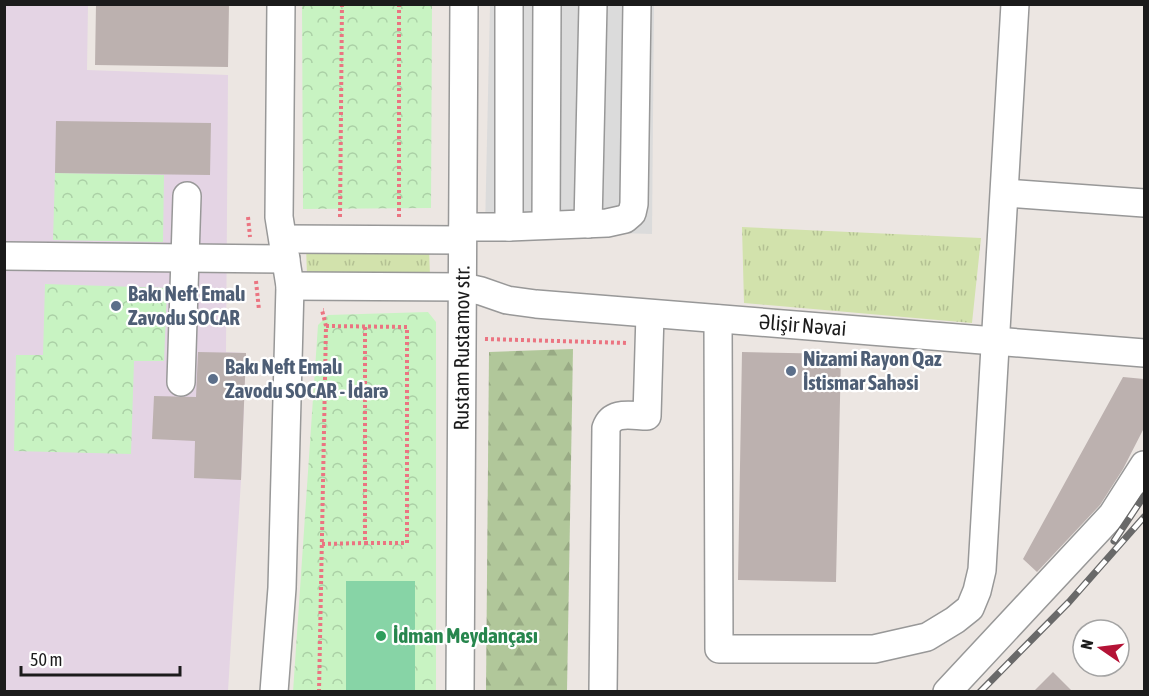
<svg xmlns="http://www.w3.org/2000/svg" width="1149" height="696" font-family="'Asap Condensed',sans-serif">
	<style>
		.industrial { fill: #e4d4e4 }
		.grass { fill: url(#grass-tufts) }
		.forest { fill: url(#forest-firs) }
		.park { fill: url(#park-crowns) }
		.pitch { fill: #87d4a6 }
		.parking { fill: #dbdbdb }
		.building { fill: #bcb1af }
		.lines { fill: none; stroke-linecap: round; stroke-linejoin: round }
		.minor-casing { stroke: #989898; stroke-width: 30 }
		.path { stroke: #eb7481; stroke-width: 4; stroke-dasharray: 3 3; stroke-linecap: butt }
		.minor { stroke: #fff; stroke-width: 27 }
		.rail-casing { stroke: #696969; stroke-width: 7 }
		.rail { stroke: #fff; stroke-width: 4.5; stroke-dasharray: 14; stroke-linecap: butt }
		.service-dot { fill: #5c6f8a; stroke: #fff; stroke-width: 2 }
		.leisure-dot { fill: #2e9e5b; stroke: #fff; stroke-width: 2 }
		.labels { text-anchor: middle; stroke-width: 4.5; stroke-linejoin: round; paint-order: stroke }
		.service-label { font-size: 21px; font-weight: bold; fill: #4e5e75; stroke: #fff; text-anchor: start }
		.street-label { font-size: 21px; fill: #1b1b1b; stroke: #fff }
		.leisure-label { font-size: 21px; font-weight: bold; fill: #27864d; stroke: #fff; text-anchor: start }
	</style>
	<defs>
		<pattern id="grass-tufts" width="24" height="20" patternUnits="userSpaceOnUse" patternTransform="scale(1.5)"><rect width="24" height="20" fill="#d2e2ac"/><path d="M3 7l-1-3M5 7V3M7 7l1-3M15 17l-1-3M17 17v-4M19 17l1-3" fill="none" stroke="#b4c193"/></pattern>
		<pattern id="forest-firs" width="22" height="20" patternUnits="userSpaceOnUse" patternTransform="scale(1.5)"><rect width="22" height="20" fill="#b1c79a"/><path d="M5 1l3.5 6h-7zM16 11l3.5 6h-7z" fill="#98aa84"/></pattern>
		<pattern id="park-crowns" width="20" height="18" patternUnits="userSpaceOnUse" patternTransform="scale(1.5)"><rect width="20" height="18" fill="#c8f3c2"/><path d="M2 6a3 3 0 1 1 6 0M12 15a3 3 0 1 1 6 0" fill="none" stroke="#abd0a6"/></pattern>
	</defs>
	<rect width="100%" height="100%" fill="#ece6e2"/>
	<path class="industrial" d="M4,5h84l-1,65 141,5 -2,277 20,1 -5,127 -13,211h-223z"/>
	<path class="grass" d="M742,227l239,11 -9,85 -228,-20z
		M306,246l123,1 1,29 -123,-1z"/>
	<path class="forest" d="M573,349l-6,342h-81l3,-339z"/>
	<path class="park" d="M302,5h130l-1,203 -128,1z
		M55,173l109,2 -1,67 -110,-2z
		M45,284l122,4 -3,73h-30l-3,93 -117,-3 2,-96h27z
		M428,312l8,10v369l-143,1 25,-367 10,-10z"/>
	<path class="pitch" d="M346,581h69v110h-69z"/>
	<path class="parking" d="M490,5h164l-2,229 -167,-5z"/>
	<path class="building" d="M96,4h133l-1,63 -133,-2z
		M56,121l155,2 -1,52 -155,-2z
		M198,352l48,1 -5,127 -47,-2 1,-37 -43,-2 2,-43 42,1z
		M742,352l99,2 -5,228 -98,-2z
		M1123,377l21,2v49l-21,41 -23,36 -63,67 -14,-13z
		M1053,672l20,20h-40z"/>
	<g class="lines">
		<g class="minor-casing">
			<g id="minor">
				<path d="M1005,193l139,10"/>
				<path d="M546,224l1,-220"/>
				<path d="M588,224l5,-220"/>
				<path d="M463,227h46v-223"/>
				<path d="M509,227l98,-4 18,-4 7,-6 2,-9 3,-200"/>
				<path d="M284,239l178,1"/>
				<path d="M4,256l282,3"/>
				<path id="s1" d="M290,286l173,1 18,4 26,9 29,4 608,49"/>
				<path d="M718,319l1,330h155l53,-12 28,-17 15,-12 7,-17 5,-21 33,-566"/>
				<path d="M181,382l6,-186"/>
				<path d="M274,692l8,-104 8,-302 -11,-69 2,-213"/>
				<path id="s2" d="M460,692l4,-688"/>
				<path d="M603,692l3,-264c6,-18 26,-12 41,-12l3,-102"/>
				<path d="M947,692l165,-177 32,-50"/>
			</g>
		</g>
		<path class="path" d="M248,217l2,20
			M340,217l2,-213
			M399,217v-213
			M256,281l3,29
			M326,326l81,1v216h-42v-217
			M485,339l143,4
			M322,544l43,-1
			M319,692l7,-366 -4,-16h2"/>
		<use href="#minor" class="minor"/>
		<g class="rail-casing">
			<path id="rail" d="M1114,541l30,-45
				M980,692l89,-90 75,-85"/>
		</g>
		<use href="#rail" class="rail"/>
	</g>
	<g class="service-dot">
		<circle cx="116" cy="306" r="6"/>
		<circle cx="791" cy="371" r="6"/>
		<circle cx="213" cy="379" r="6"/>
	</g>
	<circle class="leisure-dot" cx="381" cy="636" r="6"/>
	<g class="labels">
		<g class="service-label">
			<text x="128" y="301">Bakı Neft Emalı<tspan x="128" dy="24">Zavodu SOCAR</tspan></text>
			<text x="803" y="366">Nizami Rayon Qaz<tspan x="803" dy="24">İstismar Sahəsi</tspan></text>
			<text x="225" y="374">Bakı Neft Emalı<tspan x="225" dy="24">Zavodu SOCAR - İdarə</tspan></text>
		</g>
		<g class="street-label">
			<text dy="7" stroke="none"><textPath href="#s1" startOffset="516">Əlişir Nəvai</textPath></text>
			<text dy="7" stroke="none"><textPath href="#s2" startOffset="344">Rustam Rustamov str.</textPath></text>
		</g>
		<g class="leisure-label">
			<text x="393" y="643">İdman Meydançası</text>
		</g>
	</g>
	<rect width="1149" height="696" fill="none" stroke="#1b1b1b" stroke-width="12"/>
	<g transform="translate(1101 648) rotate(284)"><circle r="28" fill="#ffffff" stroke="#a4a4a4" stroke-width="1.5"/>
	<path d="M0-4.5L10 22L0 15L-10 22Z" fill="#b41336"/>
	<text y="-9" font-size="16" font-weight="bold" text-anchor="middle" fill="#1b1b1b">N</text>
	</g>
	<path d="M21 666v9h159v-9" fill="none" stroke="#1b1b1b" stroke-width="3"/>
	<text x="30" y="666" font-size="18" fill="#1b1b1b" stroke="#ffffff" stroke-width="4.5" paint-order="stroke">50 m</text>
</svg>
